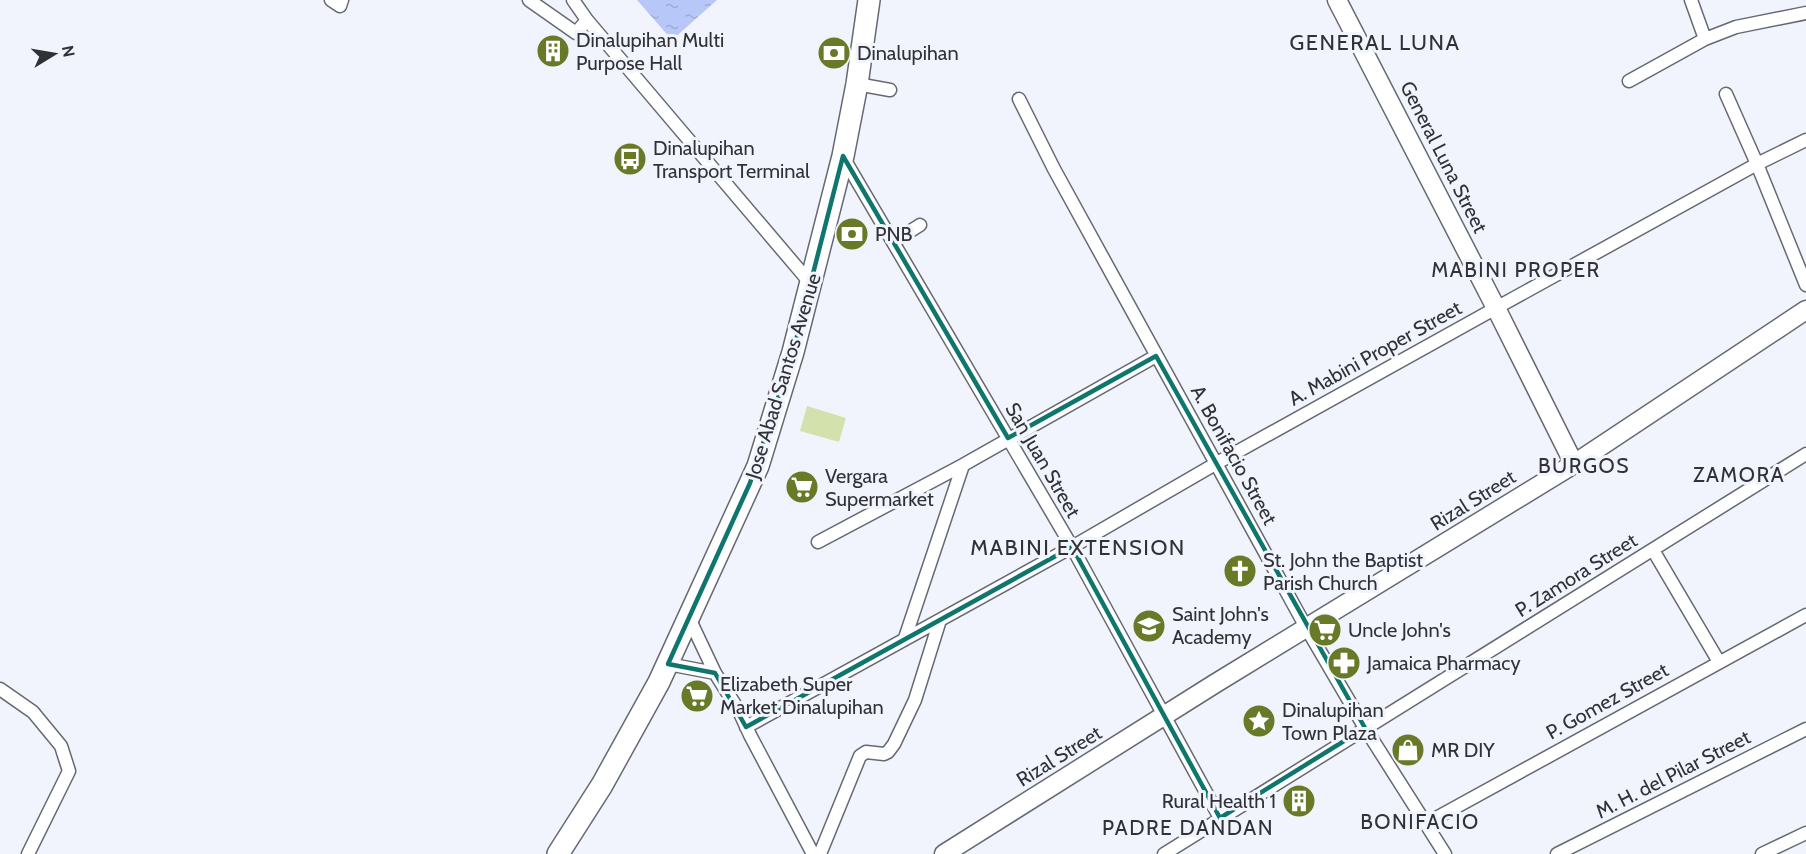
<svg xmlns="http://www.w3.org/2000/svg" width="1806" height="854" font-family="Cabin,sans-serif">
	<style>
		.park { fill: #d3e1ad }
		.water { fill: url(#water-ripples) }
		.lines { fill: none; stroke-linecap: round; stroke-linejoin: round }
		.street-casing { stroke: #666972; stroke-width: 15 }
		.primary-casing { stroke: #666972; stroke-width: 21 }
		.highway-casing { stroke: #666972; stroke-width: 24 }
		.street { stroke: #fff; stroke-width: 12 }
		.primary { stroke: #fff; stroke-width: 18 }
		.highway { stroke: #fff; stroke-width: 21 }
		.marked { fill: none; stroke: #0f766e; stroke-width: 4.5; stroke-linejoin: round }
		.labels { text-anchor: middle; stroke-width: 6; stroke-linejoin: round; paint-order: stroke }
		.poi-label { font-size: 20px; fill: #303236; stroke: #f1f4fd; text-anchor: start }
		.street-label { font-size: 20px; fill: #303236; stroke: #f1f4fd }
		.neighbourhood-label { font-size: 21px; letter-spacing: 1.5px; fill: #303236; stroke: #f1f4fd }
		.quarter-label { font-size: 22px; letter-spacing: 1.5px; fill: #303236; stroke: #f1f4fd }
	</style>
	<defs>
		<pattern id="water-ripples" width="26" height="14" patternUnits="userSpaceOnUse" patternTransform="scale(1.5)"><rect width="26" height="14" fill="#b7c8f8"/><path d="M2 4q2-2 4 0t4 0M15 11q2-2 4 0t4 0" fill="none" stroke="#9eacd5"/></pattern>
	</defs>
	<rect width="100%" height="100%" fill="#f1f4fd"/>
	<path class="park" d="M807,406l39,12 -7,24 -39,-11z"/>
	<path class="water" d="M637,0h80l-45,40z"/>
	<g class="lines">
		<g class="street-casing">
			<path id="street" d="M331,0l9,6 2,-6
				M529,0l47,33 11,-13 225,265
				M573,0l14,20
				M1691,0l14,39
				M1629,81l76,-42 31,-12 70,-14
				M857,84l33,6
				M1726,94l31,70 49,121
				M1019,99l35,70 253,460 58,99 80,126
				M843,157l229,390 148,271
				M893,242l27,-17
				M818,542l145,-77 193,-109
				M1653,550l66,112
				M689,618l26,55 24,38 11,24 63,119
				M905,638l58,-173
				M668,664l47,9
				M0,689l33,23 28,34 8,25 -41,83
				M746,727l326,-180 145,-84 279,-155 261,-144 49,-24
				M1427,823l379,-208
				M820,854l40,-98 6,-4 18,2 4,-2 6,-8 21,-44 25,-80
				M1164,854l642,-400
				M1557,854l249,-125
				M1762,854l44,-21"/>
		</g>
		<g class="primary-casing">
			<path id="primary" d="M1337,0l159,308 78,156
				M944,854l272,-171 358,-219 232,-154"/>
		</g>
		<g class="highway-casing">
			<path id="highway" d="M558,854l44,-69 57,-103 99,-216 35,-114 50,-196 14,-72 12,-84"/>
		</g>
		<use href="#street" class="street"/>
		<use href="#primary" class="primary"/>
		<use href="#highway" class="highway"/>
	</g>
	<path class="marked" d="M843,156l165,282 148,-82 209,372 -145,90 -148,-271 -326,180 -31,-54 -47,-9 82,-181 43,-131z"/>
	<defs>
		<g id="building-disc" transform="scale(1.725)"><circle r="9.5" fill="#687928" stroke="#f1f4fd"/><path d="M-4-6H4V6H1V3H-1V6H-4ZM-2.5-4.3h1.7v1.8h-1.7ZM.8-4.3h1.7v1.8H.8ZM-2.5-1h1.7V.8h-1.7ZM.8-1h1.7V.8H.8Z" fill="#fff"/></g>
		<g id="bank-disc" transform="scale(1.725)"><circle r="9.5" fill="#687928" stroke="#f1f4fd"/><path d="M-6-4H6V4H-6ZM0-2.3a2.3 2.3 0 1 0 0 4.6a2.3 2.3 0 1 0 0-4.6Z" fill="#fff"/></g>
		<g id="bus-disc" transform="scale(1.725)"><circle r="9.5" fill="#687928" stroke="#f1f4fd"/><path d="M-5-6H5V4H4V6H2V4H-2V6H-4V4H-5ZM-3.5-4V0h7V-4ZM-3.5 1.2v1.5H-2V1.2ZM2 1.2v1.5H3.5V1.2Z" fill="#fff"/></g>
		<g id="supermarket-disc" transform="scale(1.725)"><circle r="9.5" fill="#687928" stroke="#f1f4fd"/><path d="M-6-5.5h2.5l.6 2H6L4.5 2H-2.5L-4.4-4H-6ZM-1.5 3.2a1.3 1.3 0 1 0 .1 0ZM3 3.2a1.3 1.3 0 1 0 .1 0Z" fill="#fff"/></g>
		<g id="church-disc" transform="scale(1.725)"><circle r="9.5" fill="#687928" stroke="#f1f4fd"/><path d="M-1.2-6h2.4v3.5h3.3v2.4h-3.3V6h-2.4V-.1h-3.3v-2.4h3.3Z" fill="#fff"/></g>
		<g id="school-disc" transform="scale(1.725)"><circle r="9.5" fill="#687928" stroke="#f1f4fd"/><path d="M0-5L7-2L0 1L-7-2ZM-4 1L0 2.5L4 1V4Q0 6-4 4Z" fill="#fff"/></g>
		<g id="pharmacy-disc" transform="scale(1.725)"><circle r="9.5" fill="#687928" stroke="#f1f4fd"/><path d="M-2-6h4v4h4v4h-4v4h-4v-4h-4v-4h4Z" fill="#fff"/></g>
		<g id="sight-disc" transform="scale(1.725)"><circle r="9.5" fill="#687928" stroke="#f1f4fd"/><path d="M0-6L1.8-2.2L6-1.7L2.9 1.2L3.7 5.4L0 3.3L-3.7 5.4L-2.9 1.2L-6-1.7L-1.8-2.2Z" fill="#fff"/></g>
		<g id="shop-disc" transform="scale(1.725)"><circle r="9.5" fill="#687928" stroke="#f1f4fd"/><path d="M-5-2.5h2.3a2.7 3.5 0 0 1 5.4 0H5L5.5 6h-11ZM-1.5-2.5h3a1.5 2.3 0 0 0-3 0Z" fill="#fff"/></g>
	</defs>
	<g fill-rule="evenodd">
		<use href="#building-disc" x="553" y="51"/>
		<use href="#bank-disc" x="834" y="53"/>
		<use href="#bus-disc" x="630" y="159"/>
		<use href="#bank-disc" x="852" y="234"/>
		<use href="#supermarket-disc" x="802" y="487"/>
		<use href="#church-disc" x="1240" y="571"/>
		<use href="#school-disc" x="1149" y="626"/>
		<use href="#supermarket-disc" x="1325" y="630"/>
		<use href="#pharmacy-disc" x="1344" y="663"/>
		<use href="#supermarket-disc" x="697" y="696"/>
		<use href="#sight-disc" x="1259" y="721"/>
		<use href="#shop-disc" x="1408" y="750"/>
		<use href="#building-disc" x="1299" y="801"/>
	</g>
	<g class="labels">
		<g class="poi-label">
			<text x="576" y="47">Dinalupihan Multi<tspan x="576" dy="23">Purpose Hall</tspan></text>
			<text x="857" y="60">Dinalupihan</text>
			<text x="653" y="155">Dinalupihan<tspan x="653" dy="23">Transport Terminal</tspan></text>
			<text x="875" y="241">PNB</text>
			<text x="825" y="483">Vergara<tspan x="825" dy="23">Supermarket</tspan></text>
			<text x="1263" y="567">St. John the Baptist<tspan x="1263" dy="23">Parish Church</tspan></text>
			<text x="1172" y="621">Saint John's<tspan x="1172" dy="23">Academy</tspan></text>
			<text x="1348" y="637">Uncle John's</text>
			<text x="1367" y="670">Jamaica Pharmacy</text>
			<text x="720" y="691">Elizabeth Super<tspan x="720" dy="23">Market Dinalupihan</tspan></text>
			<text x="1282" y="717">Dinalupihan<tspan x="1282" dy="23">Town Plaza</tspan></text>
			<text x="1431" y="757">MR DIY</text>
			<text x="1276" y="808" text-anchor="end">Rural Health 1</text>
		</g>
		<g class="street-label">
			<text transform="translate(1444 157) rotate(63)" y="7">General Luna Street</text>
			<text transform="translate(1375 353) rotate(-29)" y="7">A. Mabini Proper Street</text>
			<text transform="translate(783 376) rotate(-73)" y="7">Jose Abad Santos Avenue</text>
			<text transform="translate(1234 455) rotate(61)" y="7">A. Bonifacio Street</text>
			<text transform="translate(1043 460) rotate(60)" y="7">San Juan Street</text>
			<text transform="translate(1473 500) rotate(-32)" y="7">Rizal Street</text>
			<text transform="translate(1576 575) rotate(-32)" y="7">P. Zamora Street</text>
			<text transform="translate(1607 701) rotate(-29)" y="7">P. Gomez Street</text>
			<text transform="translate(1059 756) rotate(-32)" y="7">Rizal Street</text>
			<text transform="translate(1673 774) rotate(-27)" y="7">M. H. del Pilar Street</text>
		</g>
		<g class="neighbourhood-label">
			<text x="1516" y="277">MABINI PROPER</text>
			<text x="1584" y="473">BURGOS</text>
			<text x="1739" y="482">ZAMORA</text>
			<text x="1420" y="829">BONIFACIO</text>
			<text x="1188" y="835">PADRE DANDAN</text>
		</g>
		<g class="quarter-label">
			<text x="1375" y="50">GENERAL LUNA</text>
			<text x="1078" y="555">MABINI EXTENSION</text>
		</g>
	</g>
	<g transform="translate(54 54) rotate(79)" stroke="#f1f4fd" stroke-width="4.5" paint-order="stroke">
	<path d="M0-4.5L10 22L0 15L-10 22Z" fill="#303236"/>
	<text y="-9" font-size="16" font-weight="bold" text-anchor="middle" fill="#303236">N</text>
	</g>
</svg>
